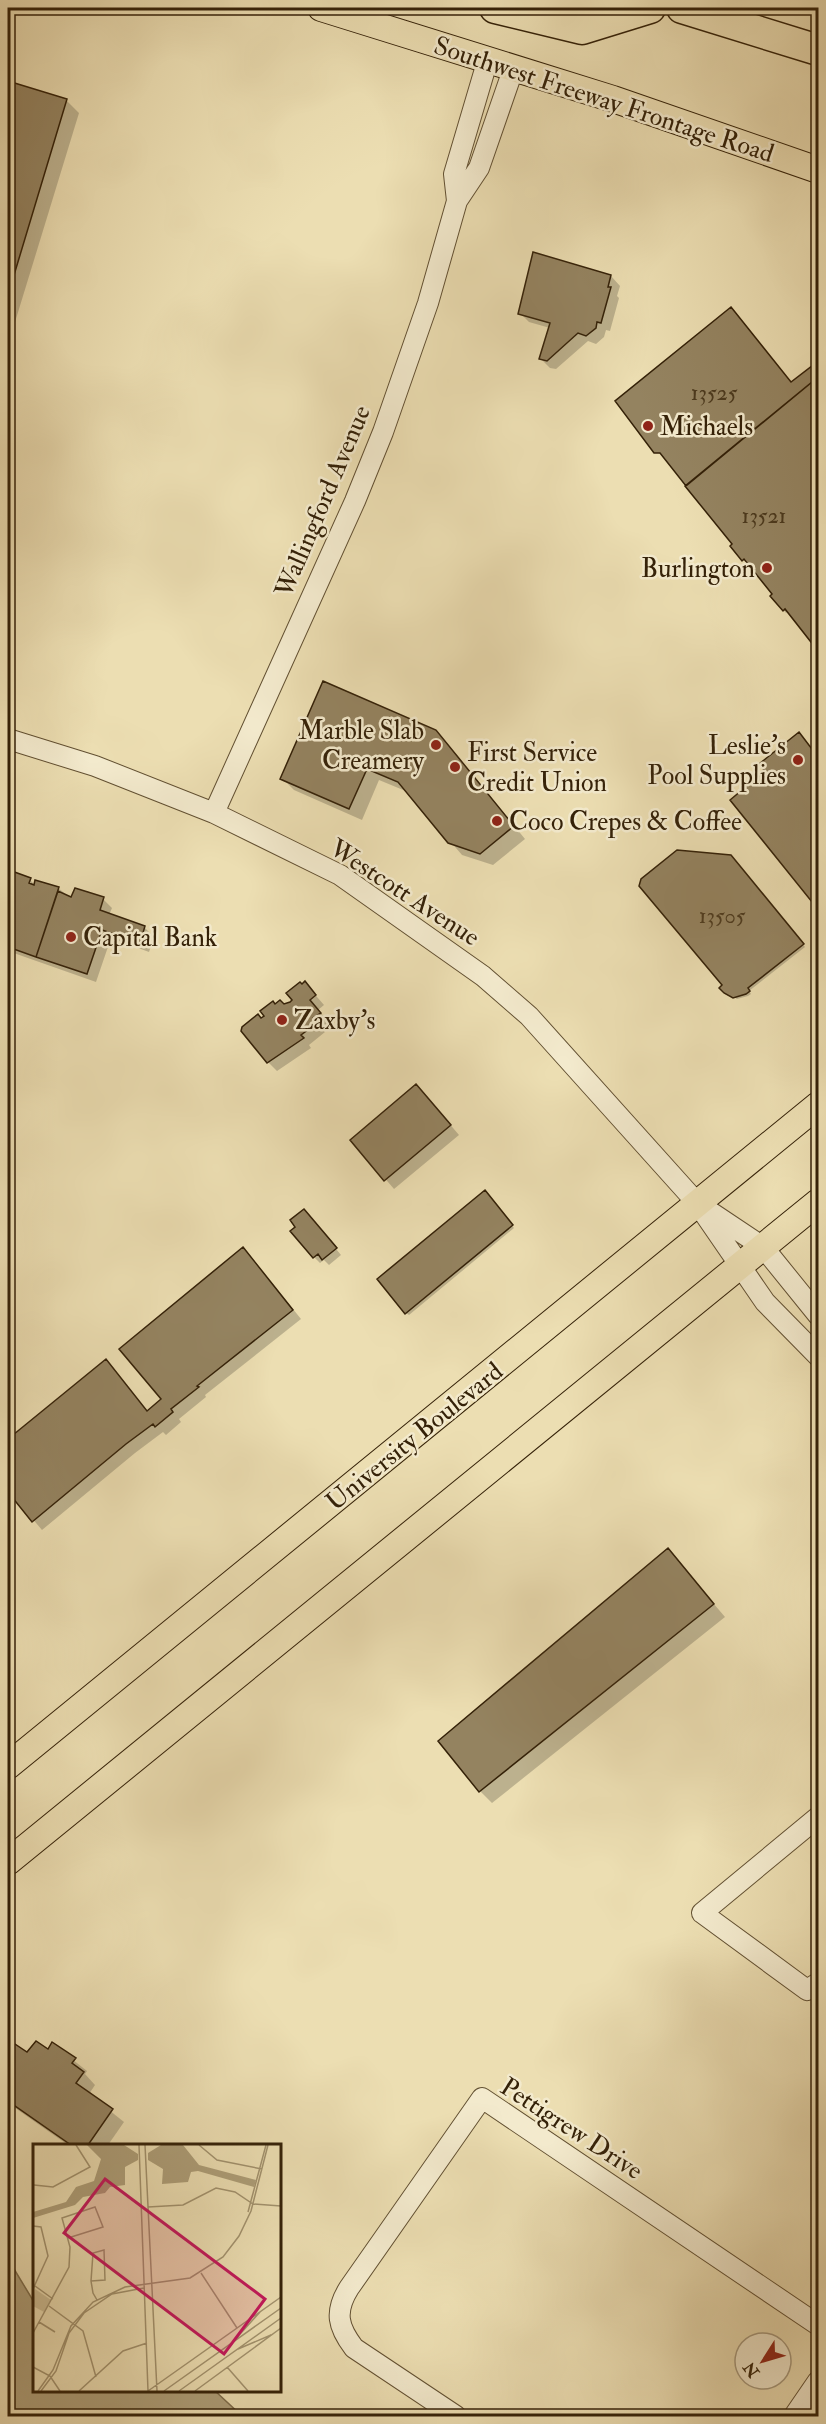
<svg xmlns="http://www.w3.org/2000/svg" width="826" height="2424" font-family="'IM FELL Double Pica',serif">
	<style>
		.water { fill: #ad9e78; stroke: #7d6c4b; stroke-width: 1.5 }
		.shadow { fill: #0003 }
		.building { fill: #948360; stroke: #342108; stroke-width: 1.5 }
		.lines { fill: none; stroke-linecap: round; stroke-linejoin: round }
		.minor-casing { stroke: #625032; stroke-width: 22 }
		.major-casing { stroke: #342108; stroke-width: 28 }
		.highway-casing { stroke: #342108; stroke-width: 33 }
		.minor { stroke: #f3eacd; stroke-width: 20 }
		.major { stroke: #ecdeb2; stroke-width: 26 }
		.highway { stroke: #ecdeb2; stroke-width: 30 }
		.poi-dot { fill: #8f2418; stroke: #f3eacd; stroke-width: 2 }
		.labels { text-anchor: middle; stroke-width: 5; stroke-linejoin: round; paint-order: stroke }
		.number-label { font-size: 22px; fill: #4c3a1e }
		.street-label { font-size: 26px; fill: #342108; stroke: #f3eacd }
		.poi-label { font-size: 26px; fill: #342108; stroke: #f3eacd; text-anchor: start }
		.inset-road { fill: none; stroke: #a2926e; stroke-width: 1.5 }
		.view { fill: #c2185b; fill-opacity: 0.15; stroke: #c2185b; stroke-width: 3 }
		.inset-edge { fill: none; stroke: #342108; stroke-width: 3 }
	</style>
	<rect width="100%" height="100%" fill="#ecdeb2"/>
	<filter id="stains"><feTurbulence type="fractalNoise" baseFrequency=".00333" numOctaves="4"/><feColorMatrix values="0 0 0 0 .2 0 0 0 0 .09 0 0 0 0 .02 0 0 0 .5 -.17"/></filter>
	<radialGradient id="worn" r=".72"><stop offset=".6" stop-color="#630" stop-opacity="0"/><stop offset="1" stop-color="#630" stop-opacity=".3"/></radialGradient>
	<path class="water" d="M8,2259l26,43v88h180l28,26h-234z"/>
	<path class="shadow" d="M8,82l59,19 12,12 -71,232z
		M534,254l77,22 9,10 -3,10 2,2 -9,33 -4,-1 -2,7 -8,7 -8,-3 -32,28 -6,-1 -9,-9 9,-31 -21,-6 -9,-9z
		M812,368l6,6v276l-30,-39 -2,2 -14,-17 2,-2 -27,-34h-4l-9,-15 -71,-90 -7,-3 136,-68z
		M801,737l17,22v142l-2,2 -84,-103 35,-29z
		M447,744l78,95 -32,26 -31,-10 -54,-63 -29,-12 -17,40 -68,-30 -12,-12z
		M733,859l72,88 -56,44 2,3 -3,2 -11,3 -14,-9z
		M8,872l22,8 5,5 23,3 14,11h31l9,9 -3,7 36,13 9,9 -5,15 -38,-14 -15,44 -88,-31z
		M305,983l19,22 -6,5 11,12 -8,6 4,4 -16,13 2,3 -34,23 -9,-9 -6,-42 13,-15 9,1 10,-5z
		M425,1095l34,40 -65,54 -42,-49z
		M487,1195l27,33 -105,87 -3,-2z
		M310,1217l31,38 -12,10 -5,-5 -4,3 -6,-6z
		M252,1258l49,61 -96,76 1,2 -27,22 2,3 -15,13 -3,-3 -28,21 -93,77 -34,-40v-49l98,-80 42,51 15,-12z
		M668,1550l57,67 -233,186 -12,-12z
		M10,2042l18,12 20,-3 5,-7 34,27 -2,3 10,11 -6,9 35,28 -16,23h-40l-60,-42z"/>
	<path class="building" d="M8,81l59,18 -59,196z
		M533,252l78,23 -3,12h3l-10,36 -4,-1 -1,6 -10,8 -8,-3 -31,28 -8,-2 11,-36 -32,-9z
		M731,307l60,75 21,-16 6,11 -132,109 -26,-33h-6l-39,-52z
		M818,377v274l-33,-42 -2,2 -13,-15 2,-2 -28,-35 -2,2 -12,-15 2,-2 -47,-58z
		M323,681l113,49 78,96 -34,28 -32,-11 -50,-61 -31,-13 -18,40 -69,-30z
		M799,732l19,25v140l-6,5 -82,-102 35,-29 -6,-7z
		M677,850l54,5 73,89 -56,44 2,3 -4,3 -13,4 -9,-5 -5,-5 3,-3 -83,-99 2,-7z
		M9,870l22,8 -2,5 5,2 1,-5 24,7 -23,70 -28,-10z
		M75,888l29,9 -4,13 45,16 -5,17 -38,-13 -15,44 -51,-17 22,-66 13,6z
		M305,981l11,14 -6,5 11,13 -8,5 4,5 -16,12 3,3 -37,25 -26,-32 1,-4 16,-13 3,4 3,-2 -4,-5 13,-10 2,3 5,-4 4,4 6,-2 2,-2 -6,-7 14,-11 2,2z
		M416,1084l35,41 -67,56 -34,-41z
		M485,1190l28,35 -108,89 -28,-35z
		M304,1209l33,39 -15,12 -4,-6 -5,4 -23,-27 5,-4 -5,-7z
		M243,1247l50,63 -96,76 2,1 -28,22 2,3 -18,15 -2,-3 -27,20 -94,78 -24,-30v-53l98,-80 41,52 14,-12 -42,-50z
		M668,1548l46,56 -235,188 -41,-51z
		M9,2040l18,12 9,-11 12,8 4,-7 24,16 -4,5 12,9 -8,11 37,26 -25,36h-17l-63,-44z"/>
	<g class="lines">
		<g class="minor-casing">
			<path id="minor" d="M457,201l-3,-27 34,-115
				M8,739l87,27 119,47 126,62 143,101 46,40 168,187 68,99 53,54
				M214,813l141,-312 28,-69 45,-129 29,-102 22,-33 35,-101
				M706,1209l57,38 55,68
				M818,1817l-116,96 105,77 11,-7
				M456,2416l-102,-68c-16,-21 -20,-36 -5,-60l133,-190 336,227
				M794,2416l24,-35"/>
		</g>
		<g class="major-casing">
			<path id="major" d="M321,8l292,91 205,71
				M8,1766l810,-661
				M8,1862l810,-660"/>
		</g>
		<g class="highway-casing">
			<path id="highway" d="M495,8l87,21 68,-21
				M682,8l136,42"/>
		</g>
		<use href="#minor" class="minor"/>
		<use href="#major" class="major"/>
		<use href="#highway" class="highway"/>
	</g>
	<g class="poi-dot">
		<circle cx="648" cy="426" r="6"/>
		<circle cx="767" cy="568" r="6"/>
		<circle cx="436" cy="745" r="6"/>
		<circle cx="798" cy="760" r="6"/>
		<circle cx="455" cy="767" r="6"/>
		<circle cx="497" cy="821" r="6"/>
		<circle cx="71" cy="937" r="6"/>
		<circle cx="282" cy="1020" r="6"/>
	</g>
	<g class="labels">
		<g class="number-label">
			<text x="714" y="400">13525</text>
			<text x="764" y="523">13521</text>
			<text x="722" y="923">13505</text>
		</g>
		<g class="street-label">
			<text transform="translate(604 99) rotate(18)" y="9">Southwest Freeway Frontage Road</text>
			<text transform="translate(322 501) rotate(-67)" y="9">Wallingford Avenue</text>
			<text transform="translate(405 892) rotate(33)" y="9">Westcott Avenue</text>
			<text transform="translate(414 1436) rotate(-39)" y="9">University Boulevard</text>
			<text transform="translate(572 2128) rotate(33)" y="9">Pettigrew Drive</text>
		</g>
		<g class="poi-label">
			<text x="660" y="435">Michaels</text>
			<text x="755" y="577" text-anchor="end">Burlington</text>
			<text x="424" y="739" text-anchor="end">Marble Slab<tspan x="424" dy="30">Creamery</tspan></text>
			<text x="786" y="754" text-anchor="end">Leslie's<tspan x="786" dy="30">Pool Supplies</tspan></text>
			<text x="467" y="761">First Service<tspan x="467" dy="30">Credit Union</tspan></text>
			<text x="509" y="830">Coco Crepes &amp; Coffee</text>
			<text x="83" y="946">Capital Bank</text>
			<text x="294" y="1029">Zaxby's</text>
		</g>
	</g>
	<g transform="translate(33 2144)">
		<rect width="248" height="248" fill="#ecdeb2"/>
		<path d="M2,145l16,11 -7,12 -11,-6z" fill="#cdbe95"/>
		<path d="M54,1h37l14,9v6l-13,7v18l-15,2 -5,6 -22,4 -8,8 -42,13v-6l33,-10 10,-15 18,-6 7,-22zM128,1h22l16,20 57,15 -2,7 -56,-16 -7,1 -3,10 -26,2 1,-15 -15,-9v-7z" fill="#ad9e78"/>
		<path class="inset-road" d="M106,1l9,246M112,1l12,246M166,1l18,15 45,9M0,19v25M1,41l19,2 37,-20 -14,-22M115,63l35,-2 33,-17 19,4 18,12 28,2M215,68l18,-67M0,82l8,1 7,29 -15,33M168,129l36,55M58,137l14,-1 -1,-30 -11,3 -2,28 2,12 4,7M2,142l18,13M16,162l34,25 13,46M6,178l16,10M0,189l36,-66 1,-20 -8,-29 33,-11 8,20 -35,11M199,199l28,-31M205,205l33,-14M0,223l17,9 10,15M194,223l21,24M5,247l15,-21 18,-44 22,-24 32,-15 65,-9 33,-21 16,-21 12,-25 17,-66M8,247l15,-20 13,-38 15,-20 28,-19 32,-6M46,247l44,-40 24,-8M115,247l133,-94M131,247l117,-83M146,247l102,-73M162,247l86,-63"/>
		<path class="view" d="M72,35l160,120 -41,55 -160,-121z"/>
		<rect width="248" height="248" class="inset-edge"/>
	</g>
	<rect width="826" height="2424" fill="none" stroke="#ecdeb2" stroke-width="30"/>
	<rect x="9" y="9" width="808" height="2406" fill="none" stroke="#342108" stroke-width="3"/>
	<rect x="15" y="15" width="796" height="2394" fill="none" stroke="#342108" stroke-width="1.5"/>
	<g transform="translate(763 2361) rotate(233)"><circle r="28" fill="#f3eacd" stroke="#a79a7e" stroke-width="1.5"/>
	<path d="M0-4.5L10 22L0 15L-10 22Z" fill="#8f2418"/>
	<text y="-9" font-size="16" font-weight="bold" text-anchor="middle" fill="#342108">N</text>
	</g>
	<rect width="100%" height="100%" filter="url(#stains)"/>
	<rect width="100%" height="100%" fill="url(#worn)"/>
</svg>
